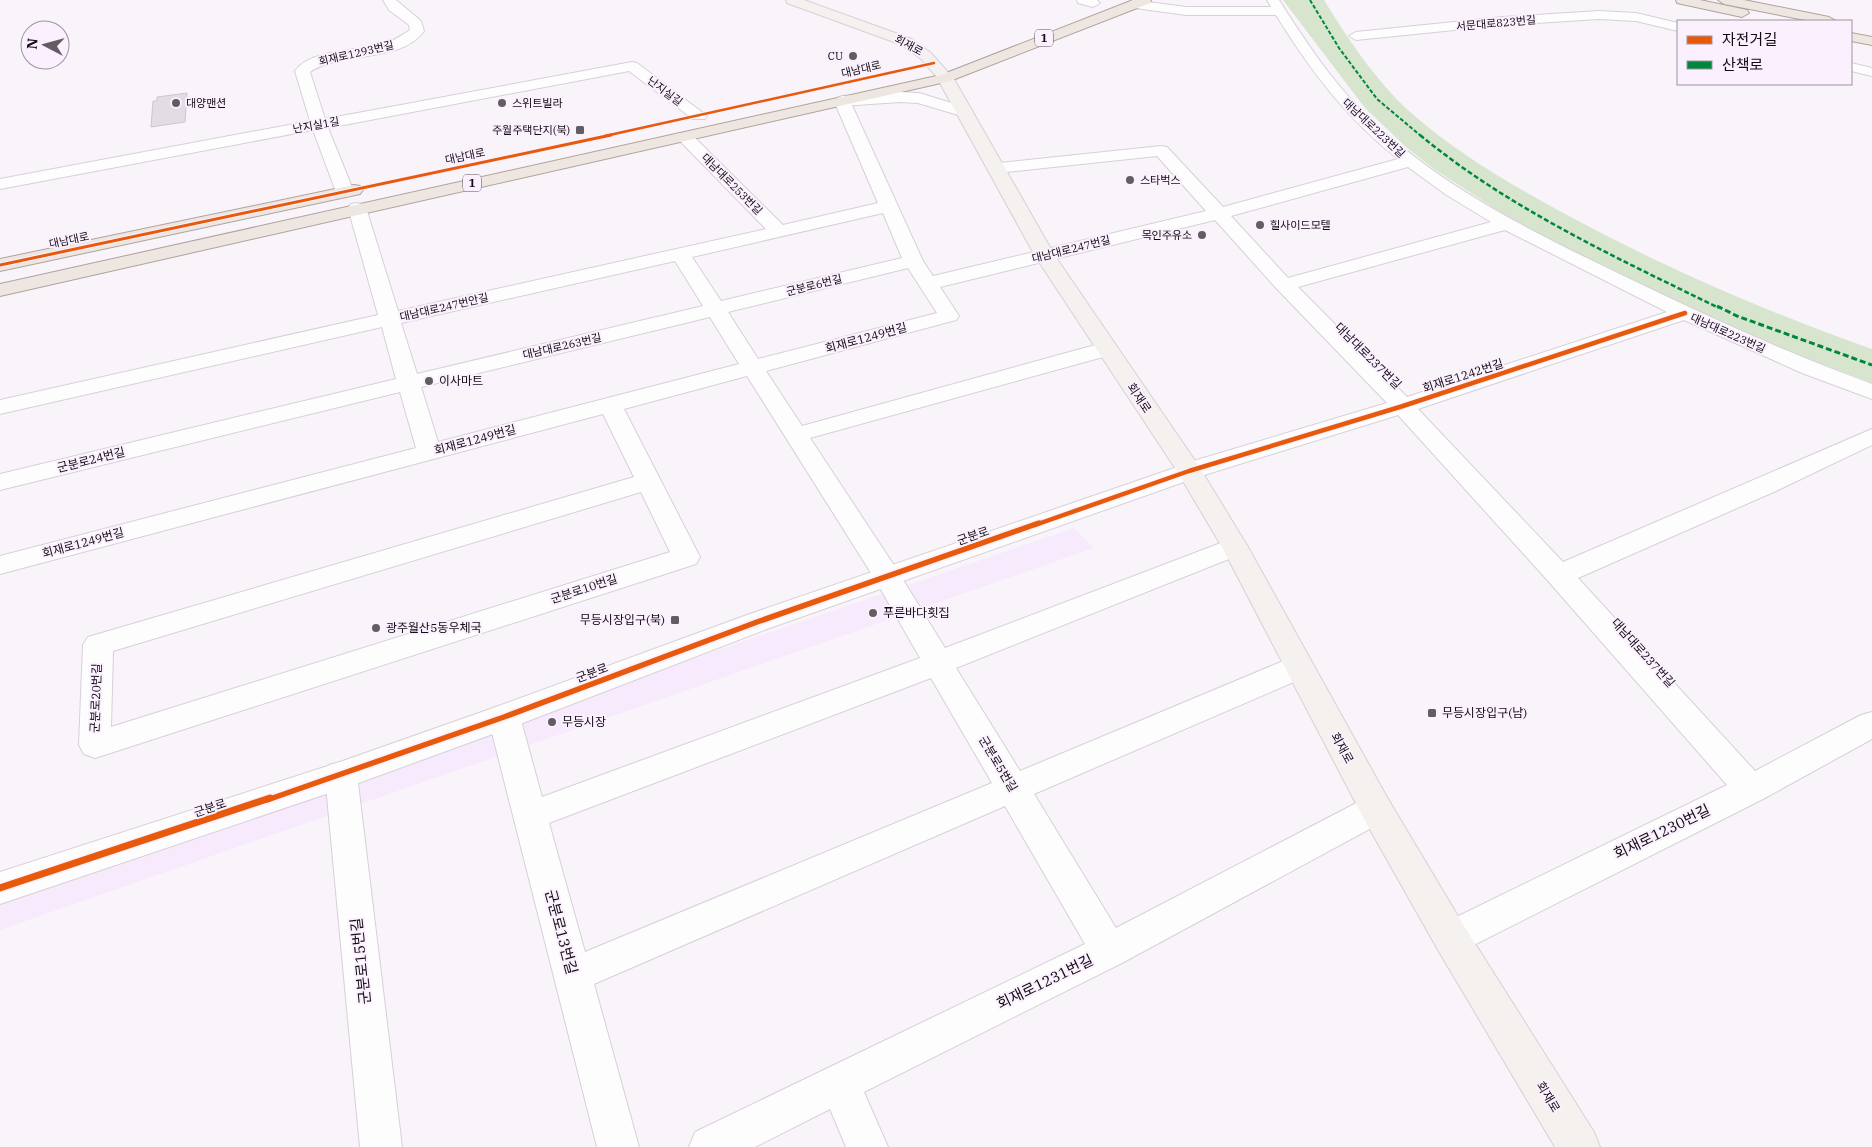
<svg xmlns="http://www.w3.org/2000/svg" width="1872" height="1147" font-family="'IBM Plex Serif','Noto Sans KR',serif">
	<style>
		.built { fill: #f8eafd }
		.green { fill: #d8e5ce }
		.building { fill: #e2dde4; stroke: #ccc7cd }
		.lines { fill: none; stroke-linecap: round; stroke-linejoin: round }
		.minor-casing { stroke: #d6d0d7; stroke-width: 2 }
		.tertiary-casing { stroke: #d6d0d7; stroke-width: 2 }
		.secondary-casing { stroke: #d6d0d7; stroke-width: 2 }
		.primary-casing { stroke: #b0a39c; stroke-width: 2 }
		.minor { fill: #fefdfe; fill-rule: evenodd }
		.tertiary { fill: #fefdfe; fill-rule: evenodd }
		.secondary { fill: #f5f1ef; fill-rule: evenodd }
		.primary { fill: #ede6e1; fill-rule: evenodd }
		.quiet-far2 { stroke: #00873e; stroke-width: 2; stroke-dasharray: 4 2; stroke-linecap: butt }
		.quiet-far1 { stroke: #00873e; stroke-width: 2.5; stroke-dasharray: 5 2.5; stroke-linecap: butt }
		.quiet { stroke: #00873e; stroke-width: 3; stroke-dasharray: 6 3; stroke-linecap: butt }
		.cycleway-far4-casing { stroke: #fbf0fe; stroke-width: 4.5 }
		.cycleway-far3-casing { stroke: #fbf0fe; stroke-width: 5 }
		.cycleway-far2-casing { stroke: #fbf0fe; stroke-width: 7 }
		.cycleway-far1-casing { stroke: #fbf0fe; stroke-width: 9 }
		.cycleway-casing { stroke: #fbf0fe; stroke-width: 10 }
		.cycleway-far4 { stroke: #e8590c; stroke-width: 2.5 }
		.cycleway-far3 { stroke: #e8590c; stroke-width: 3 }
		.cycleway-far2 { stroke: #e8590c; stroke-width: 4.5 }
		.cycleway-far1 { stroke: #e8590c; stroke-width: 5.5 }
		.cycleway { stroke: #e8590c; stroke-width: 7 }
		.poi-dot { fill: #625d63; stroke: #fbf0fe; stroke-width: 2 }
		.labels { text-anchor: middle; stroke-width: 4; stroke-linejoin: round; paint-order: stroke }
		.far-street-label { font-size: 11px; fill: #110b12; stroke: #fbf0fe }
		.shield { fill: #fbf0fe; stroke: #575059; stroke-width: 1 }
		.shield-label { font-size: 11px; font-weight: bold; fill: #110b12 }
		.far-poi-label { font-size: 11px; fill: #110b12; stroke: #fbf0fe; text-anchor: start }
		.street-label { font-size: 12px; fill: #110b12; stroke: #fbf0fe }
		.poi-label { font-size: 12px; fill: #110b12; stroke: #fbf0fe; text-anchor: start }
		.near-street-label { font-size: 15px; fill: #110b12; stroke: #fbf0fe }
	</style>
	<rect width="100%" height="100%" fill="#f9f4fa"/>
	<path class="built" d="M1074,528l20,20 -1094,382v-34z"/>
	<path class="green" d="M1283,0h41c24,39 51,80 85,111 47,42 103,74 158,104 98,53 200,97 305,134v34l-82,-31 -124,-52 -86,-42 -86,-50 -60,-39 -27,-21 -42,-40z"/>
	<path class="building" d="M187,93l-2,29 -34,5 2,-26h4v-4z"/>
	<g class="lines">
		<g class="minor-casing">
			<path id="minor" d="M383,0h13l25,21 3,10c-24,33 -82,19 -114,41l15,47 307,-57 5,1 70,53 -2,3h-12l-64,-48 -301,57 26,64 -3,4 -6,1 -6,-1 -3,-4 -23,-62 -313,59v-10l310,-58 -15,-50c15,-22 63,-20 88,-27 10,-3 18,-8 27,-14l-1,-5 -20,-15z
				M1077,0h20l3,3 -7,4 -15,-4z
				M1133,0l53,7h85l-4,-7h12c25,39 51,79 84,112 74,74 173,122 267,167 79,38 159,75 242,105v15l-70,-26 -118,-53 -266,89 145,153 309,-133v16l-96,46 -198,87 177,193 106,-56 11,-3v27l-109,60 -299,151 -13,5 -13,-5 -5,-12 5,-12 289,-141 -178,-203 -151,-167 -200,62 -9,2 -9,-2 -3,-6 3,-6 207,-62 -110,-114 -62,-69 -275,67 19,29 -3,4 -190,51 36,55 304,-84 8,2 3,5 -3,5 -304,84 87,132 48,78 281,-107 9,-3 9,3 4,6 -4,6 -288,115 64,103 268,-112 11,-3 11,3 4,8 -4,8 -276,119 82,134 248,-129 12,-4 12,4 5,10 -5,10 -266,144 -258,129 24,55h-42l-16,-38 -75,38h-66l6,-15 390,-188 -80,-138 -411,178 45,163h-42l-109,-430 5,-9 11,-3 11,3 5,9 22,80 378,-139 -44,-77 -129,-205 -123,33 76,148 -4,7 -601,194 -11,-4 -5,-9 4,-100 5,-8 546,-160 -31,-63 -603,160v-18l416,-108 -16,-56 -400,98v-16l396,-95 -14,-52 -382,87v-14l378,-85 -30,-107 3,-4 6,-1 6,1 3,4 32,103 368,-82 -88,-90 -2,-3 2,-3h12l93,92 95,-22 -44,-102 3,-3h10l3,3 73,160 10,15 273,-65 -49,-55 -161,17 -6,-1 -3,-4 3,-4 171,-18 6,1 56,60 175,-48c-51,-40 -88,-89 -122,-144h-90l-58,-8 -2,-3zM1408,167l37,27 46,28 -203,56 -57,-62zM883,213l19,45 -181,43 -29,-44zM1505,230l162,82 -260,85 -109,-110zM675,261l28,45 -286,68 -16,-51zM908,268l29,45 -179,46 -30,-47zM710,317l29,47 -301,78 -17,-55zM641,492l29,60 -559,175 2,-76zM931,678l61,105 -407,169 -36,-129z
				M1599,11l37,2 42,10v8l-42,-10 -37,-2 -96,6 -147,15 -7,-4 7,-4 147,-15z
				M1851,63l21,5v8l-21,-5z
				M341,762l12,3 4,10 45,372h-42l-35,-372 4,-10z"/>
		</g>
		<g class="tertiary-casing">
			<path id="tertiary" d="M900,92l19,1 52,16 2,3 -2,3 -6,2 -47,-14 -18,-1 -58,4 -5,-2 -3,-3 3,-3 5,-2z
				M1189,463l9,2 3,6 -3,6 -431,152 -252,97 -162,59 -353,119v-32l337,-109 156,-55 254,-93z"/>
		</g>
		<g class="secondary-casing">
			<path id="secondary" d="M786,0h18l108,39 19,14 23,26 101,177 143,209 50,82 140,252 76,127 130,206 6,15h-45l-117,-197 -74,-131 -142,-272 -45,-76 -142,-215 -99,-180 -15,-17 -19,-14 -115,-42z"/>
		</g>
		<g class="primary-casing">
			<path id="primary" d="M1133,0h18l-1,3 -200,78 -950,215v-12l941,-209z
				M1676,0h24l47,10 2,3 -7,4 -65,-14z
				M1718,0h26l85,17 7,4h-26l-86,-17z
				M1851,33l21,4v8l-21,-4z
				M354,185l6,1 3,4 -3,4 -360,77v-12z"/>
		</g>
		<use href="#minor" class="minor"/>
		<use href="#tertiary" class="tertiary"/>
		<use href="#secondary" class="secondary"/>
		<use href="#primary" class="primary"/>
		<path class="quiet-far2" d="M1310,0l29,48 38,51 44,37"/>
		<path class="quiet-far1" d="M1420,135c88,73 197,123 299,173"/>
		<path class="quiet" d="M1717,306l20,10 135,49"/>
		<g class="cycleway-far4-casing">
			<path id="cycleway-far4" d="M605,136l329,-73"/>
		</g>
		<g class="cycleway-far3-casing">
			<path id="cycleway-far3" d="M0,265l611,-130"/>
		</g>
		<g class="cycleway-far2-casing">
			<path id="cycleway-far2" d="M1035,525l154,-54 214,-65 282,-93"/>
		</g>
		<g class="cycleway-far1-casing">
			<path id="cycleway-far1" d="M267,800l237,-83 253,-95 282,-99"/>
		</g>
		<g class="cycleway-casing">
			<path id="cycleway" d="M0,888l270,-90"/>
		</g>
		<use href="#cycleway-far4" class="cycleway-far4"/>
		<use href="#cycleway-far3" class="cycleway-far3"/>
		<use href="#cycleway-far2" class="cycleway-far2"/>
		<use href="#cycleway-far1" class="cycleway-far1"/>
		<use href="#cycleway" class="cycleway"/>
	</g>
	<g class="poi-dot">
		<circle cx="853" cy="56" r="5"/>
		<circle cx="176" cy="103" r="5"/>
		<circle cx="502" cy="103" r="5"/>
		<rect x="575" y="125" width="10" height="10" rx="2.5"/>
		<circle cx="1130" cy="180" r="5"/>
		<circle cx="1260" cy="225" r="5"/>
		<circle cx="1202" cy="235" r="5"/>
		<circle cx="429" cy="381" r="5"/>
		<circle cx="873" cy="613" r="5"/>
		<rect x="670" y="615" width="10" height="10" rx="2.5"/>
		<circle cx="376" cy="628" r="5"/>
		<rect x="1427" y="708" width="10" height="10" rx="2.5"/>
		<circle cx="552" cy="722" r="5"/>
	</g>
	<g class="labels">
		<g class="far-street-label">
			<text transform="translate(1496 23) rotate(-5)" y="4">서문대로823번길</text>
			<text transform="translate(909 45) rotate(29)" y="4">회재로</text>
			<text transform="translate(356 53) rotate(-13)" y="4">회재로1293번길</text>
			<text transform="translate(861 69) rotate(-13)" y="4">대남대로</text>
			<text transform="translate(665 91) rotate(37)" y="4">난지실길</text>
			<text transform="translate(316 125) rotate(-10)" y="4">난지실1길</text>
			<text transform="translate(1374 128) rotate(43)" y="4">대남대로223번길</text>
			<text transform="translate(465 156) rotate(-12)" y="4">대남대로</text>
			<text transform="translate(732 184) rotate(45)" y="4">대남대로253번길</text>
			<text transform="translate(69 240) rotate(-12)" y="4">대남대로</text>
			<text transform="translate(1071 249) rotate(-14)" y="4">대남대로247번길</text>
			<text transform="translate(814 285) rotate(-14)" y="4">군분로6번길</text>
			<text transform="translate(444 307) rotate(-13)" y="4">대남대로247번안길</text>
			<text transform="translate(1728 333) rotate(24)" y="4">대남대로223번길</text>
			<text transform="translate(562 346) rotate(-13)" y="4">대남대로263번길</text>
		</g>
		<g class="shield">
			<rect x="1035" y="29.5" width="18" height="17" rx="4"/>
			<rect x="463" y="174.5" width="18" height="17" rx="4"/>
		</g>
		<g class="shield-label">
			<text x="1044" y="42">1</text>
			<text x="472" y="187">1</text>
		</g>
		<g class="far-poi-label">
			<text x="843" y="60" text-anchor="end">CU</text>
			<text x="186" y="107">대양맨션</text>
			<text x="512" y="107">스위트빌라</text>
			<text x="570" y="134" text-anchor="end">주월주택단지(북)</text>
			<text x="1140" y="184">스타벅스</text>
			<text x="1270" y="229">힐사이드모텔</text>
			<text x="1192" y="239" text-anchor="end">목인주유소</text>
		</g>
		<g class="street-label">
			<text transform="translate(866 338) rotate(-15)" y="4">회재로1249번길</text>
			<text transform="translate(1368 356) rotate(45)" y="4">대남대로237번길</text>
			<text transform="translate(1463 376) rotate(-18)" y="4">회재로1242번길</text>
			<text transform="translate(1139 398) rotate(56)" y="4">회재로</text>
			<text transform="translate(475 440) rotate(-15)" y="4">회재로1249번길</text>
			<text transform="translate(91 460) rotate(-14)" y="4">군분로24번길</text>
			<text transform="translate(973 536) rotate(-19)" y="4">군분로</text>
			<text transform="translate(83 543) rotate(-15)" y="4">회재로1249번길</text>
			<text transform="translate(584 589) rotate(-18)" y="4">군분로10번길</text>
			<text transform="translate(1643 653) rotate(48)" y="4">대남대로237번길</text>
			<text transform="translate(592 673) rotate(-20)" y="4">군분로</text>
			<text transform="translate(96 698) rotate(-88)" y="4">군분로20번길</text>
			<text transform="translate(1342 748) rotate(61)" y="4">회재로</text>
			<text transform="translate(998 764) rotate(59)" y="4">군분로5번길</text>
			<text transform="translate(210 808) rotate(-18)" y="4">군분로</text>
			<text transform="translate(1548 1097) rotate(59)" y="4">회재로</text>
		</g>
		<g class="poi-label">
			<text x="439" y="385">이사마트</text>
			<text x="883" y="617">푸른바다횟집</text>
			<text x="665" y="624" text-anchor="end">무등시장입구(북)</text>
			<text x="386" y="632">광주월산5동우체국</text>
			<text x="1442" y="717">무등시장입구(남)</text>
			<text x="562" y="726">무등시장</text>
		</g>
		<g class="near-street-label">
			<text transform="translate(1662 832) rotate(-26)" y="5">회재로1230번길</text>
			<text transform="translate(561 932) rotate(75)" y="5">군분로13번길</text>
			<text transform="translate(361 961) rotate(-96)" y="5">군분로15번길</text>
			<text transform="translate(1045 982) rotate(-26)" y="5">회재로1231번길</text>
		</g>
	</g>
	<rect x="1677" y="20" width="175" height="65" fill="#fbf0fe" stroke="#9d94a0"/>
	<rect x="1687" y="36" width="25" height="8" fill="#e8590c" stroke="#9d94a0"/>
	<text x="1722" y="45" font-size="15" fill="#110b12">자전거길</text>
	<rect x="1687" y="61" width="25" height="8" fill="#00873e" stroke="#9d94a0"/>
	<text x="1722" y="70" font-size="15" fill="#110b12">산책로</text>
	<g transform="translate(45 45) rotate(276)"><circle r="24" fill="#fbf0fe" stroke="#9d94a0"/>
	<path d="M0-4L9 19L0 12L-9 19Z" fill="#625d63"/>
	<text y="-8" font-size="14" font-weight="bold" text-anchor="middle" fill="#110b12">N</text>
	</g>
</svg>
